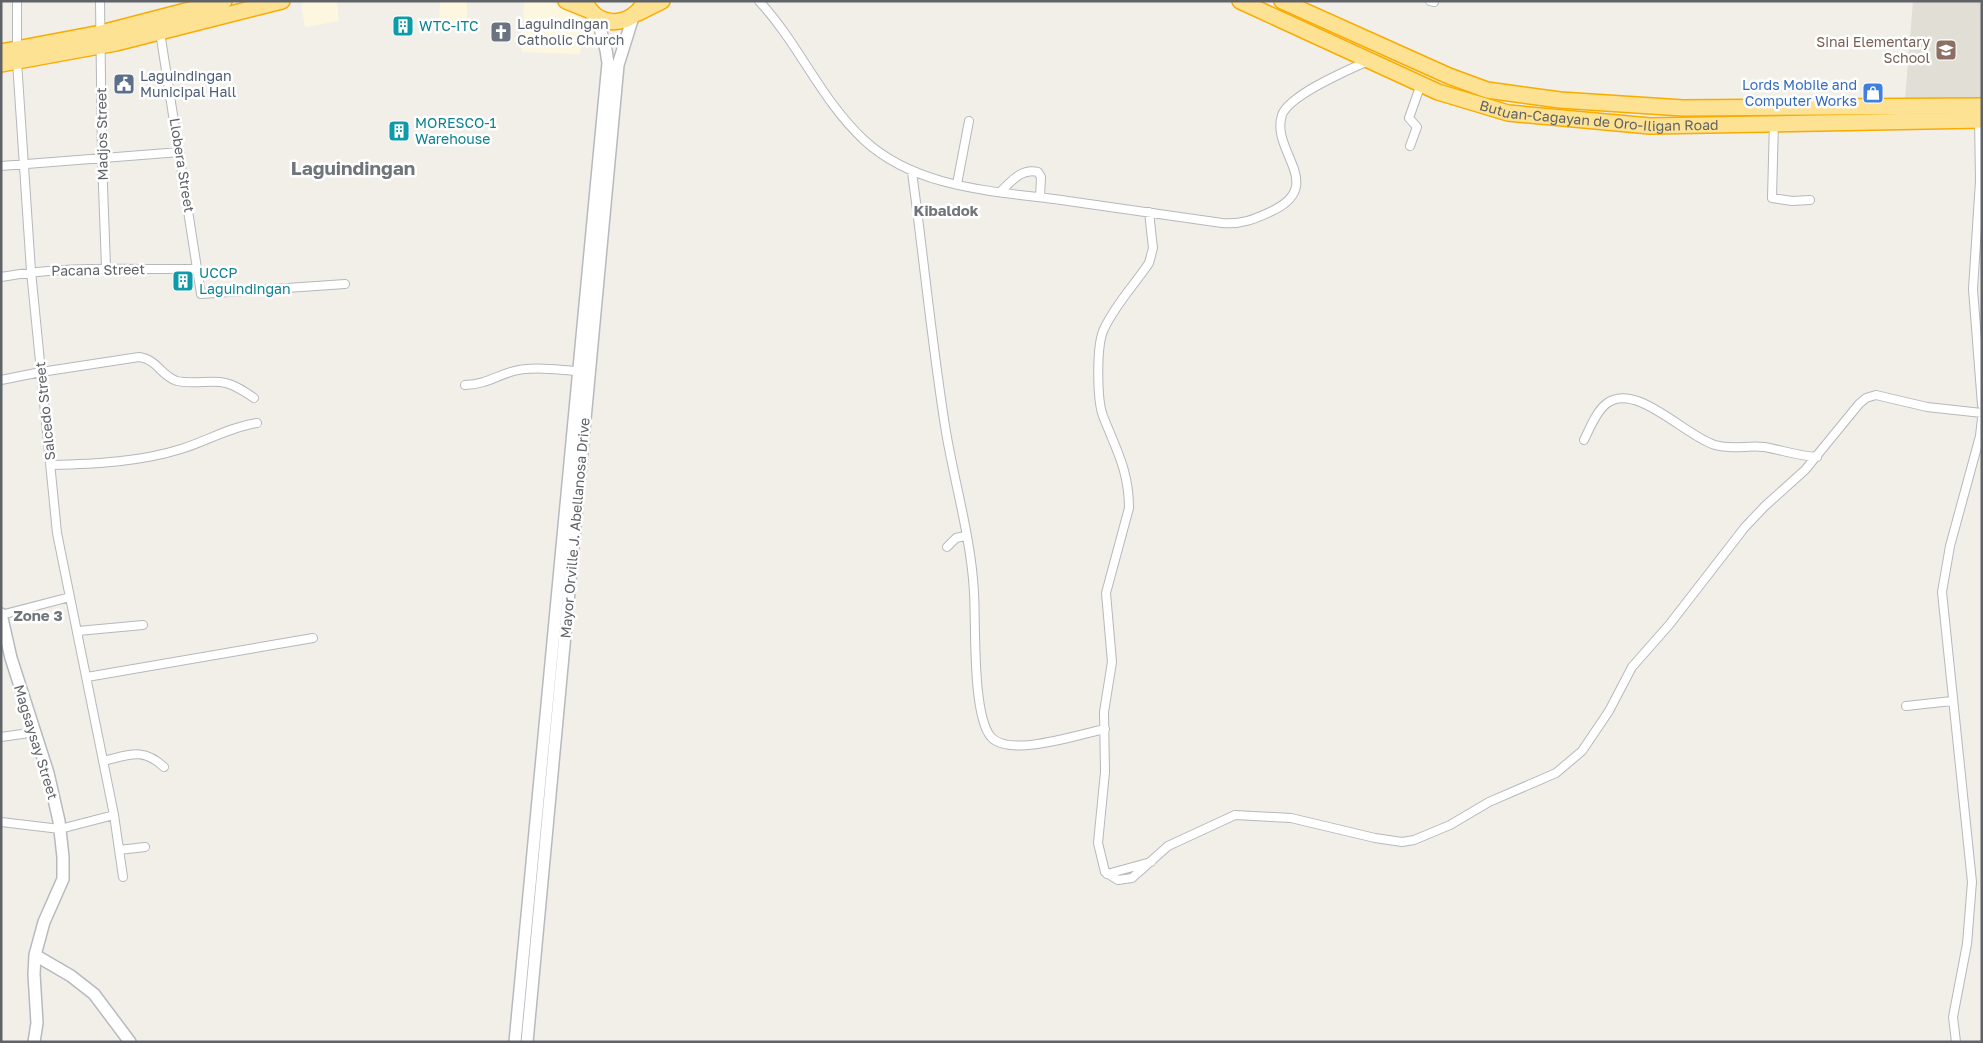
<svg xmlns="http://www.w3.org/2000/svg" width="1983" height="1043" font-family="'Golos Text',sans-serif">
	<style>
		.commercial { fill: #fef7e0 }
		.education { fill: #e1ded6 }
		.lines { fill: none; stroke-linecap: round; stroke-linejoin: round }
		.street-casing { stroke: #b5b8bc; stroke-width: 10 }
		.secondary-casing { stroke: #b6babf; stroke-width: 14 }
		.highway-casing { stroke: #f9ab00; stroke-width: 18 }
		.street { stroke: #fff; stroke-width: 8 }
		.secondary { stroke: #fff; stroke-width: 11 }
		.highway { stroke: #fde293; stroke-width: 15 }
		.labels { text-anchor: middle; stroke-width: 5; stroke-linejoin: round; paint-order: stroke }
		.worship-label { font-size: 14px; fill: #5b616d; stroke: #fff; text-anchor: start }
		.culture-label { font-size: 14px; fill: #0d838f; stroke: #fff; text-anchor: start }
		.education-label { font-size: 14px; fill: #785e54; stroke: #fff; text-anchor: end }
		.service-label { font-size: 14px; fill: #4e5e75; stroke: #fff; text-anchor: start }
		.shop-label { font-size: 14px; fill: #366cbe; stroke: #fff; text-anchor: end }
		.street-label { font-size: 14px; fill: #5f6368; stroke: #fff }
		.neighbourhood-label { font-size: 15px; font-weight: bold; fill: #70757a; stroke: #fff }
		.district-label { font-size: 19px; font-weight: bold; fill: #70757a; stroke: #fff }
	</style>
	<rect width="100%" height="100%" fill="#f1efe8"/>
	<path class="commercial" d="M310,1h27l2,20 -34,6 -4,-24z
		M440,1h27v27l-28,-1z
		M524,1h26l37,21 8,11 7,18 -20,-10 -2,13 -58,-2z"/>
	<path class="education" d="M1913,1h69v99l-77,-1z"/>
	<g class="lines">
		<g class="street-casing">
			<path id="street" d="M17,1v61l14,209 26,262 57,282 9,62
				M100,1l2,158 4,108
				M759,1c40,43 62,99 105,139 54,50 134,51 204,61 51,7 102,15 154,22 19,2 33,-4 50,-12 55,-26 -2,-60 10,-96 7,-20 66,-45 86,-54
				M1430,1l4,1
				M160,32l41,262 144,-10
				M1979,118l1,63 -7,108 9,116
				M1774,121l-2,77 20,3 18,-1
				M1410,146l7,-19 -8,-9 12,-34
				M1,166l179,-14
				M912,172c12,87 20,174 34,260 9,53 25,106 28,160 2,32 -2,123 17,145 19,21 89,-3 114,-8
				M957,184l12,-63
				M1000,192c12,-11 21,-24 38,-20l3,5 -1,20
				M1149,212l4,36 -4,15c-14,21 -34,42 -45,66 -8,16 -7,71 -1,87 13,33 26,55 26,92l-23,85 6,69 -8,50 1,60 -7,71 7,29 13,8 14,-2 36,-32 67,-31 56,3 84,20 27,4 12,-2 36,-15 39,-23 67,-29 26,-22 27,-40 23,-44 37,-42 76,-98 20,-21 40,-36 54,-66 7,-6 10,-3 51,12 55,6
				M1,277c65,-12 130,-7 195,-8
				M1,380l40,-8 98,-15c18,2 22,19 38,24 13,3 29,0 43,1 12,1 24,9 34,16
				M465,385c22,-1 30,-9 49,-14 19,-5 44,-1 64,0
				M1584,440c6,-12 12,-28 22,-36 29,-24 80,33 109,41 16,5 33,0 49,2 18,3 34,9 53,10
				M51,465c43,-1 89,-3 130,-16 26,-8 49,-22 76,-26
				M947,547l9,-9 9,-2
				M1,615l69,-18
				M78,631l65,-6
				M87,677l226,-39
				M1906,706l46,-5
				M1,737l35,-5
				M103,761c26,-6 40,-14 61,6
				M1,822l59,7 54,-14
				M119,850l26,-3
				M1107,874l44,-12
				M1956,1042l-3,-25 14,-73 5,-62 -30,-290 8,-46 30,-110 2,-18"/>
		</g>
		<g class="secondary-casing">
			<path id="secondary" d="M1,614l10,44 37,115 11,48 4,36v22l-19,43 -9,33 -1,19 3,49 -3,19
				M35,955l36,21 23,18 36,48
				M515,1042l93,-979 -2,-13 -9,-33
				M527,1042l91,-977 15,-48"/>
		</g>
		<g class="highway-casing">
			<g id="highway">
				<path d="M566,1l25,10"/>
				<path d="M585,1c12,29 48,26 60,0"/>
				<path id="s1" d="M1240,1l198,91 70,21 142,13 332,-6"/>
				<path d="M1282,1l167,75 38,14 73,10 123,8 299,-2"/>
				<path d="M638,13l24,-12"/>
				<path d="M1,52l100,-19 123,-32"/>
				<path d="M1,64l115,-21 166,-42"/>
			</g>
		</g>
		<use href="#street" class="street"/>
		<use href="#secondary" class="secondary"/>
		<use href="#highway" class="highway"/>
	</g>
	<defs>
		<g id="building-square" transform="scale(1.125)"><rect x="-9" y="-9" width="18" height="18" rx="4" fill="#0f9aa8" stroke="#fff"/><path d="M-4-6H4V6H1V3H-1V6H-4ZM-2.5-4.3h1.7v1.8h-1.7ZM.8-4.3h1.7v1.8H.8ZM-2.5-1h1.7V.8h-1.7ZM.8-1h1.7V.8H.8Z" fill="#fff"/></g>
		<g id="church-square" transform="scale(1.125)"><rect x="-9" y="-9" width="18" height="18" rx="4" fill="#6b7280" stroke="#fff"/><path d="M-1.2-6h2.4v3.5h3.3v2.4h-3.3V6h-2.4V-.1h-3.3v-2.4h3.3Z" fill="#fff"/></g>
		<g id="school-square" transform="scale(1.125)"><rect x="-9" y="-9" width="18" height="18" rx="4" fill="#8d6e63" stroke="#fff"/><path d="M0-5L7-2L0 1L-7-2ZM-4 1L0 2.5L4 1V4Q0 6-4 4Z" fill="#fff"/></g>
		<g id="civic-square" transform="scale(1.125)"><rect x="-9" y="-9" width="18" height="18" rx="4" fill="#5c6f8a" stroke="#fff"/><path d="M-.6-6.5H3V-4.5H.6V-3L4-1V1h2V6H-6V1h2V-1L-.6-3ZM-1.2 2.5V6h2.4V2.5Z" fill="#fff"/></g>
		<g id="shop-square" transform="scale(1.125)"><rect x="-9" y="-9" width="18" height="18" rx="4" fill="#3f7fe0" stroke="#fff"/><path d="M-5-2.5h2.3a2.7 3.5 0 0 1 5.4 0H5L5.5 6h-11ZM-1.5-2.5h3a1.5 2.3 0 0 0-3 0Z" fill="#fff"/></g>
	</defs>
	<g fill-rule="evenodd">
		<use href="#building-square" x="403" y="26"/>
		<use href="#church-square" x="501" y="32"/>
		<use href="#school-square" x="1946" y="50"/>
		<use href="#civic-square" x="124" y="84"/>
		<use href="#shop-square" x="1873" y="93"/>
		<use href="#building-square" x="399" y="131"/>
		<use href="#building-square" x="183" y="281"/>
	</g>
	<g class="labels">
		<g class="worship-label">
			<text x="517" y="29">Laguindingan<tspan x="517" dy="16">Catholic Church</tspan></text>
		</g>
		<g class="culture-label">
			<text x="419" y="31">WTC-ITC</text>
			<text x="415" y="128">MORESCO-1<tspan x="415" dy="16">Warehouse</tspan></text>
			<text x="199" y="278">UCCP<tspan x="199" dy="16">Laguindingan</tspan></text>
		</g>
		<g class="education-label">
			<text x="1930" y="47">Sinai Elementary<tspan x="1930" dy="16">School</tspan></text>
		</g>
		<g class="service-label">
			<text x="140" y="81">Laguindingan<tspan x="140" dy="16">Municipal Hall</tspan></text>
		</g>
		<g class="shop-label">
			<text x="1857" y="90">Lords Mobile and<tspan x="1857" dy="16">Computer Works</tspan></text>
		</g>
		<g class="street-label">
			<text dy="5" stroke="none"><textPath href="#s1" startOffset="382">Butuan-Cagayan de Oro-Iligan Road</textPath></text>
			<text transform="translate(102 134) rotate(-91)" y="5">Madjos Street</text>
			<text transform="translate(182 165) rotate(81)" y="5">Llobera Street</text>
			<text transform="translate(98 270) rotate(-1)" y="5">Pacana Street</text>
			<text transform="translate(45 411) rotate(-96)" y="5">Salcedo Street</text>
			<text transform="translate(575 528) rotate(-85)" y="5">Mayor Orville J. Abellanosa Drive</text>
			<text transform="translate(36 742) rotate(73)" y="5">Magsaysay Street</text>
		</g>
		<g class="neighbourhood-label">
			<text x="946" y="216">Kibaldok</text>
			<text x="38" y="621">Zone 3</text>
		</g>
		<g class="district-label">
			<text x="353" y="175">Laguindingan</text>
		</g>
	</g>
	<rect width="1983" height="1043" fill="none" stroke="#5f6368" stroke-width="5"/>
</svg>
